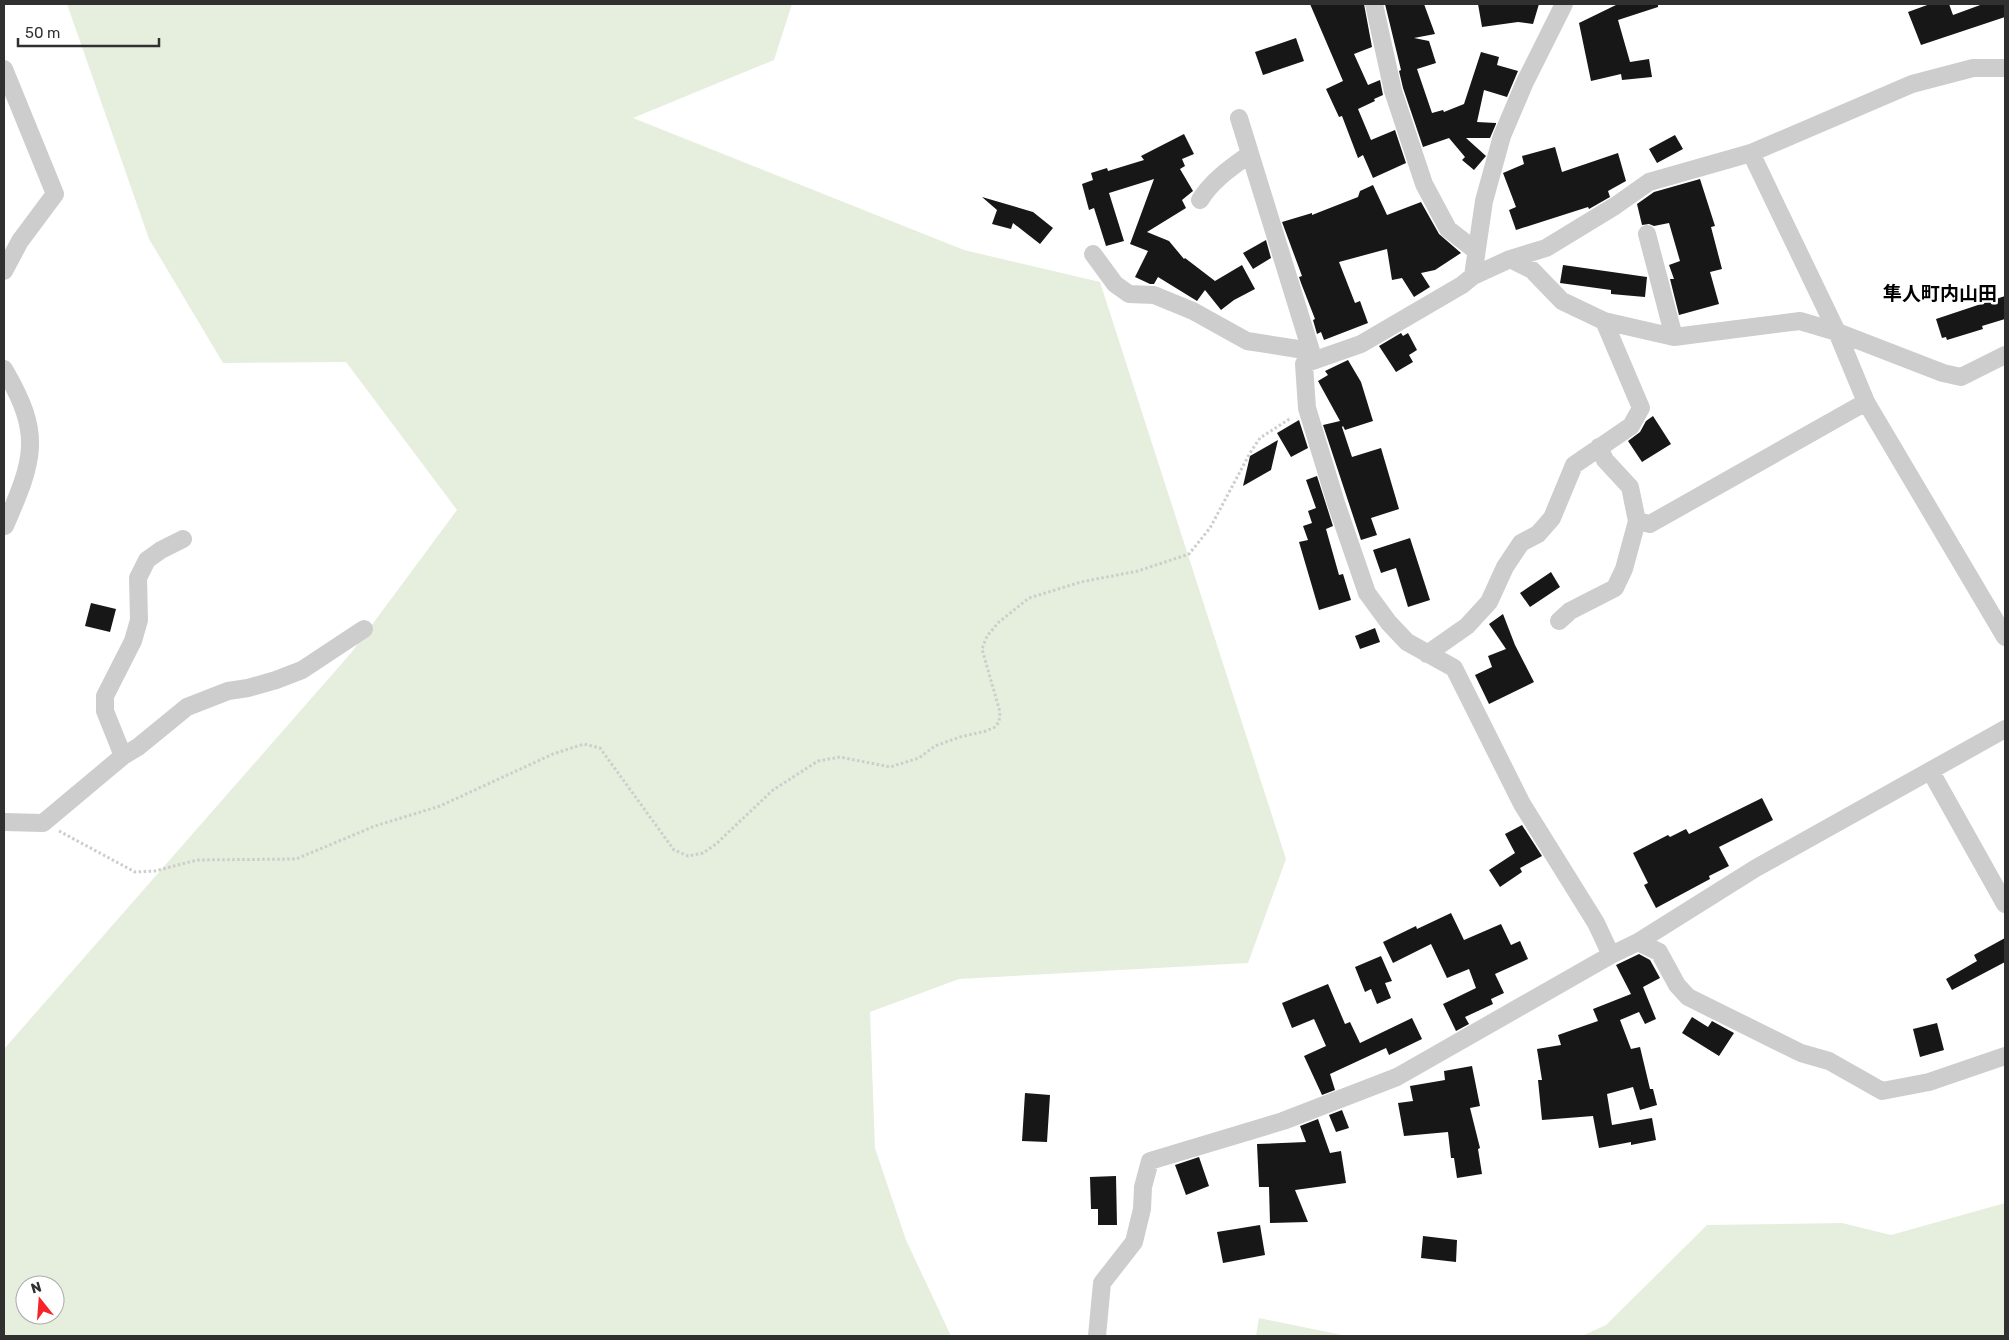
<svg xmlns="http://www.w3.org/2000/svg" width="2009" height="1340" font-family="Rubik,'Noto Sans JP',sans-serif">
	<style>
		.green { fill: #e6efdd; fill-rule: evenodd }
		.building { fill: #171717 }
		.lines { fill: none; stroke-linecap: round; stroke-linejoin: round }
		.path { stroke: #cdcdcd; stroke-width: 3; stroke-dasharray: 2.5 2.5; stroke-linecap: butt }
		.minor { stroke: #cdcdcd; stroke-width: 18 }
		.labels { text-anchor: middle; stroke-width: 5; stroke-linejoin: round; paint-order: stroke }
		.quarter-label { font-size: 19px; font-weight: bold; fill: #000; stroke: #fff }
	</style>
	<rect width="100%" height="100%" fill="#fff"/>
	<path class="green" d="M67,4h725l-18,56 -141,58 331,132 136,32 186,577 -38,104 -289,16 -89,33 5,136 31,92 45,96h-947v-287l347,-396 106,-143 -111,-148 -123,1 -74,-124zM25,1285h30v30h-30z
		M2005,1203v133h-423l24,-11 101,-100 135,-2 49,12z
		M1259,1318l88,18h-91z"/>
	<path class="building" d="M1310,4h54l8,43 -18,7 14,31 12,-5 3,15 -9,4 1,2 -17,8 13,31 24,-10 11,33 -33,15 -10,-23 -5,3 -16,-42 -3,1 -13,-28 17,-8z
		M1385,4h39l11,30 -21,4 15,3 7,22 -19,6 15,44 11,-3 1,2 20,-8 17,-52 18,5 -2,8 21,6 -11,26 -23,-7 -7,32 19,1v1l-6,14h-24l20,18 -12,14 -12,-10 3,-3 -16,-19 -26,9 -20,-59 -4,-17 2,-1z
		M1478,4h61l-6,20 -15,-2 -36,5z
		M1618,4h40v3l-40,13 12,42 19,-3 3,18 -30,3 -1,-6 -30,7 -12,-58z
		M1930,4h19l4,11 30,-11h22v13l-84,28 -13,-33z
		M1296,38l8,23 -41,14 -8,-23z
		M1184,134l10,20 -12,5 3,7 -5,3 13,22 -11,9 4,8 -39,24 22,9 15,18 1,-1 30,23 27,-16 13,24 -21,11 -13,10 -16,-20 -8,11 -39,-24 -4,7h-4l-15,-7 13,-26 -18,-7 24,-65 -45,14 15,48 -18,5 -12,-38 -5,2 -7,-26 11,-4 -2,-7 16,-5 1,3 36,-11 -3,-4z
		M1675,135l8,14 -26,14 -8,-14z
		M1555,147l7,25 56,-19 8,28 -18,10 2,6 -21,12 -1,-2 -72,23 -7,-20 7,-3 -13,-34 21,-9 -2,-8z
		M1700,179l15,47 -4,1 11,42 -12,3 9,32 -40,11 -9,-36h4l-5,-14 11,-4 -11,-38 -15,3 -5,-2 -7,1 -5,-21 17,-12z
		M1373,185l14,30 34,-13 18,32 22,19 -26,17 -14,3 9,14 -16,10 -12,-19 -10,2 -5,-31 -48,13 16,41 5,-2 8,22 -44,17 -3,-8 -4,2 -4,-14 2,-1 -14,-36 -2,-6 3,-1 -20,-54 30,-9v2l46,-18 2,-6z
		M982,197l51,15 20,16 -13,16 -27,-21 -2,6 -19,-5 5,-14z
		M1266,240l5,18 -18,11 -10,-16z
		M1563,265l84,12 -2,20 -34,-3v-4l-51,-7z
		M2005,296v23l-23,7 1,3 -36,11 -1,-3 -4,1 -6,-19z
		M1401,333l2,3 5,-3 9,17 -8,5 4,7 -17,10 -17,-26z
		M1348,360l13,22 12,39 -28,9 -2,-4 -1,1 10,30 29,-9 18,61 -28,9 6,17 -16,5 -38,-115 17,-4 -22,-40 10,-6 -3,-4z
		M1653,416l18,28 -29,18 -14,-21 12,-9 6,-11z
		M1299,420l9,28 -17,9 -14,-24z
		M1278,440l-7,30 -28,16 7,-30z
		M1317,476l16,50 -7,3 13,46 4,-1 8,26 -32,10 -20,-68 9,-2 -5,-14 9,-3 -4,-12 8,-3 -10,-28z
		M1410,538l20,62 -22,7 -12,-39 -15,5 -8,-23z
		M1551,572l9,15 -30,20 -10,-14z
		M91,603l25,6 -6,23 -25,-6z
		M1503,614l12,31 19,37 -45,22 -14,-29 17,-8 -4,-11 18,-7 -17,-25z
		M1375,628l5,14 -20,7 -5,-13z
		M1762,798l11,22 -54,27 10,19 -20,10 1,3 -54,29 -12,-23 4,-2 -15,-30 35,-18 2,2 16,-8 3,5z
		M1522,825l20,31 -22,12 2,4 -22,15 -11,-17 26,-17 -10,-19z
		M1451,913l13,27 37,-16 10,21 9,-4 8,18 -33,15 9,19 -13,6 2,5 -28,13 4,7 -13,7 -13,-27 33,-16 -7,-19 -22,9 -16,-34 -38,19 -10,-21 33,-16 1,3z
		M2005,938v24l-53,28 -6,-11 31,-18 -3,-6z
		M1639,954l11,6 10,18 -17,9 13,32 -11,5 -6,-12 -19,8 11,29 9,-2 10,42h3l4,16 -17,5 -7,-23 -26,7 5,31 40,-7 4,22 -25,5v-3l-32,6 -6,-32 -51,4 -4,-40h4l-5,-31 24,-4 -3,-10 40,-14 -5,-12 38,-15 -15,-29z
		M1381,956l11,25 -7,2 6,15 -14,6 -6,-15 -6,3 -10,-25z
		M1328,984l17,40 5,-2 10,21 52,-25 10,21 -33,16 -3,-7 -56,26 5,16 -13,5 -18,-39 22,-10 -12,-27 -22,9 -10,-25z
		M1692,1017l16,10 4,-6 22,12 -15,23 -37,-23z
		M1937,1023l7,27 -24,7 -7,-28z
		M1472,1066l8,40 -10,2 10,40 -2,1 4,25 -25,4 -3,-20h-3l-3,-26 -44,4 -6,-33 15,-2 -3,-15 35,-6 -1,-9z
		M1025,1093l25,2 -3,47 -25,-1z
		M1342,1110l7,18 -13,4 -7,-17z
		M1318,1119l12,34 11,-2 5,32 -51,7 13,32 -38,1 -1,-36h-10l-2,-43 49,-2 -6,-16z
		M1199,1157l10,29 -23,9 -11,-30z
		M1116,1176l1,49h-19v-16h-7l-1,-32z
		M1260,1225l5,30 -42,8 -6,-31z
		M1423,1236l34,4 -1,22 -35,-4z"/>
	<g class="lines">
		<path class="path" d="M59,831l76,41 20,-1 42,-11 99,-1 79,-33 65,-20 113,-52 31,-10 16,4 74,102 14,6 15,-3 13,-9 57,-54 45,-29 22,-4 50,10 29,-9 16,-12 25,-9 26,-6 9,-4 4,-5 1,-10 -18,-63 5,-13 12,-14 30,-24 52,-16 57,-11 51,-17 21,-26 40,-75 10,-15 31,-20"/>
		<path class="minor" d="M1374,4l19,87 31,93 24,45 27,21
			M4,69l51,125 -35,47 -16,30
			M1239,118l72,233 -7,13 3,44 29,95 31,90 22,30 18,19 47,26 68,136 74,119 15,32
			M1751,153l86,179 29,70 139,235
			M1200,200c12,-20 32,-33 50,-46
			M1647,234l27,103
			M1093,254l22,30 14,10 25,1 39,16 54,30 64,10
			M1510,259l22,11 30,31 42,20 70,16 126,-16 37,11 106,41 18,4 44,-22
			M1473,276l11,-75 18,-65 23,-54 39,-78
			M1304,364l57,-20 101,-59 11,-9 37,-17 36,-11 69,-42 34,-24 102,-29 161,-69 61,-16h32
			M4,369c39,66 30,90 1,157
			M1599,447l6,13 25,27 7,34 13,3 216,-122
			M1559,621l11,-10 45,-23 9,-19 13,-48
			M1427,654l40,-28 22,-24 16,-35 16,-24 17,-9 14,-16 22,-53 57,-39 10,-18 -37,-87
			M123,756l15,-9 49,-40 41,-16 20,-3 28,-8 26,-10 62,-41
			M1931,772l74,132
			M4,822l39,1 80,-67 -18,-45v-15l28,-55 6,-21 -1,-42 9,-18 14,-10 22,-11
			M1638,942l21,10 18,33 11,12 113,56 28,8 53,30 47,-9 76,-26
			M1097,1336l5,-53 32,-41 8,-33 1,-22 7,-26 133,-40 114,-44 214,-122 27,-13 118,-74 249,-139"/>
	</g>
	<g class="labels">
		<g class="quarter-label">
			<text x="1940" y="300">隼人町内山田</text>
		</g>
	</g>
	<rect width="2009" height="1340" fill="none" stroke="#303030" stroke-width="10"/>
	<g transform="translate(40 1300) rotate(343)"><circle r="24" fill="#ffffff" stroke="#acacac"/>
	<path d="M0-4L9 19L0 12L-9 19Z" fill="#f62429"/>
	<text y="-8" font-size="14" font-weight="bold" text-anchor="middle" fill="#303030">N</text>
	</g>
	<path d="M18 38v8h141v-8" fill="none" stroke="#303030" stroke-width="2.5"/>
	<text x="25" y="38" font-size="15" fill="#303030" stroke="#ffffff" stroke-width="4" paint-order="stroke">50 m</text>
</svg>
